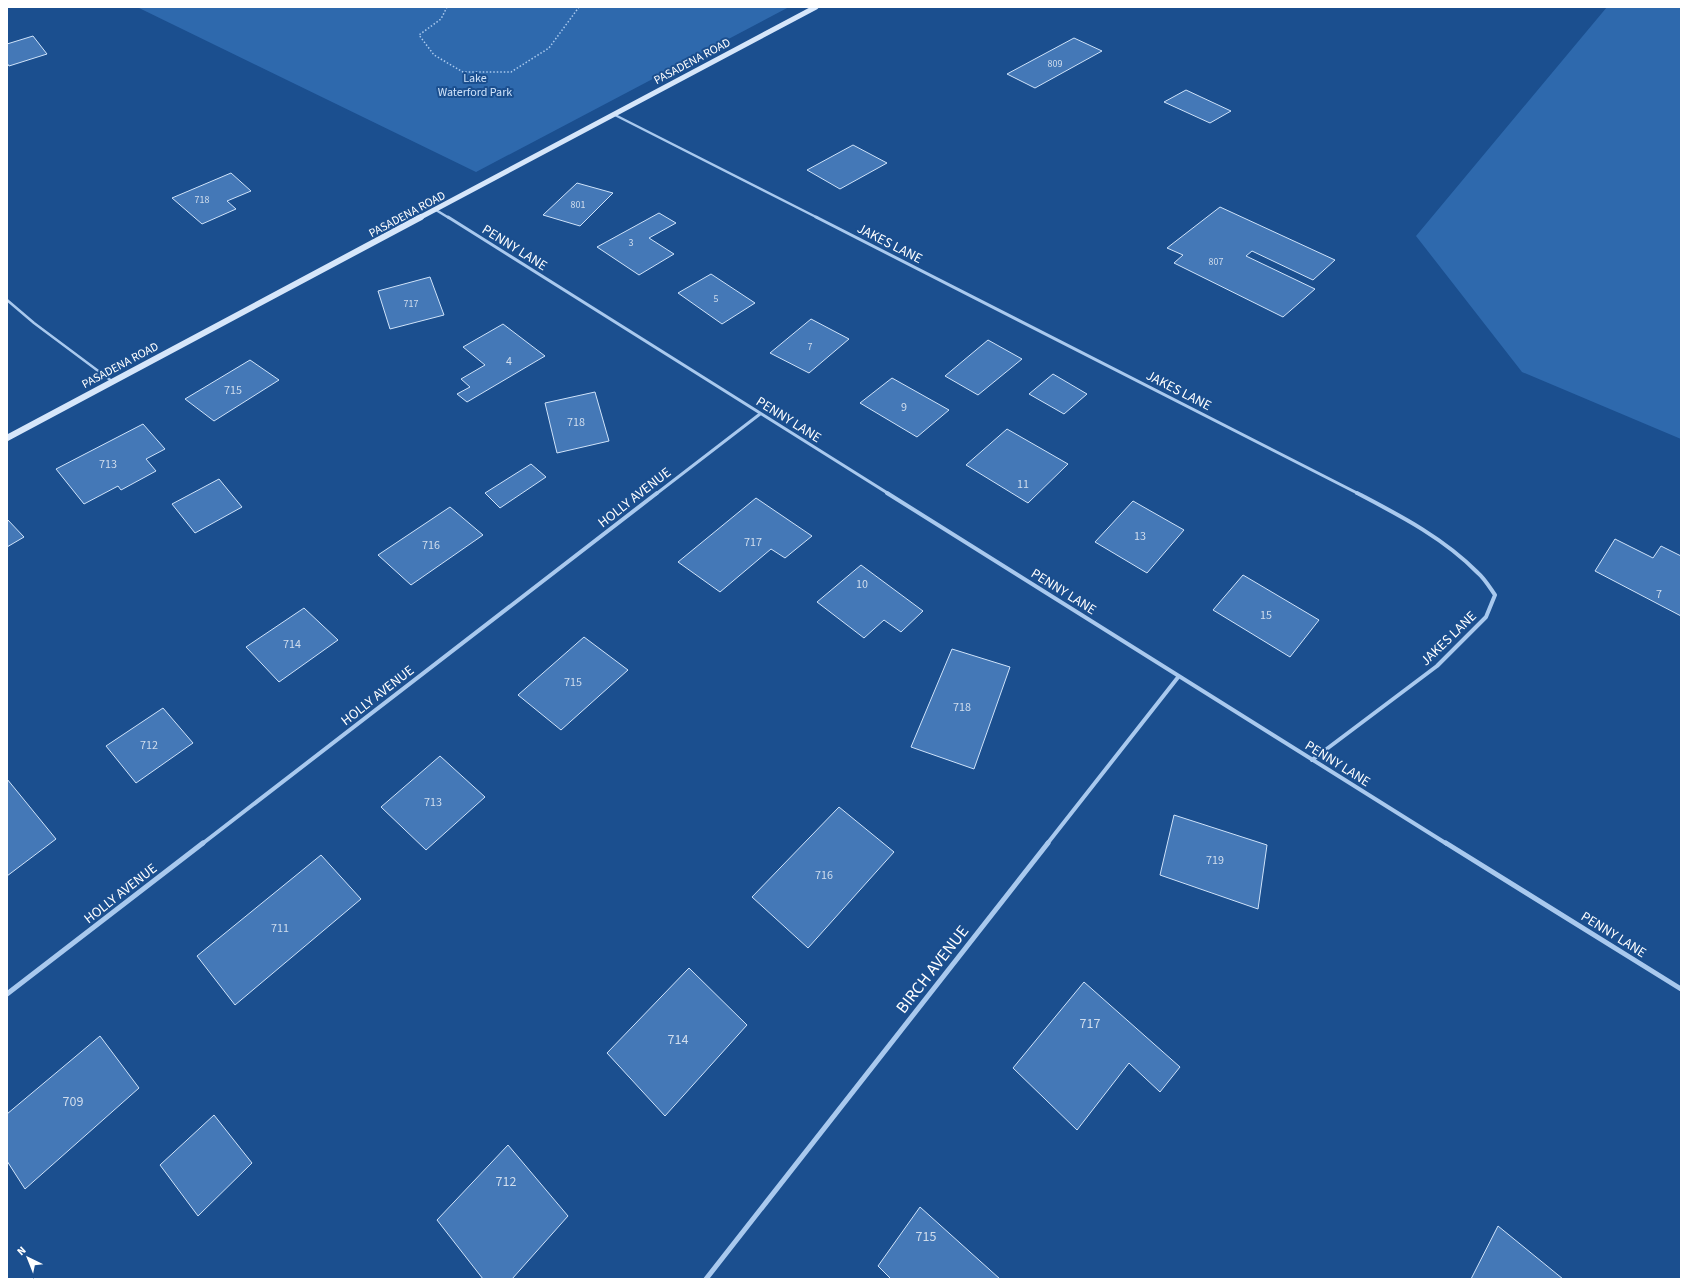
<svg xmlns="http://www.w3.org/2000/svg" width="1688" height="1286" font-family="'Source Sans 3',sans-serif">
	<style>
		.green { fill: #2e69ad }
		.building { fill: #4478b7; stroke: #cfe3fa }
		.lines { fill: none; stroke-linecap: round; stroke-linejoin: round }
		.path { stroke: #a9c9ee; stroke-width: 1.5; stroke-dasharray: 1.5 2; stroke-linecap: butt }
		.lane { stroke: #a9c9ee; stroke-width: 2.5 }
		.street-far3 { stroke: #a9c9ee; stroke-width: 2.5 }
		.street-far2 { stroke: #a9c9ee; stroke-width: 3 }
		.street-far1 { stroke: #a9c9ee; stroke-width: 4 }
		.street { stroke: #a9c9ee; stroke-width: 5 }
		.secondary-far1 { stroke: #d6e6fa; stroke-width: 5 }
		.secondary { stroke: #d6e6fa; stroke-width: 6 }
		.labels { text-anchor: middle; stroke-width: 4; stroke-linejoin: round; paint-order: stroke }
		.far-number-label { font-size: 10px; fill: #d0dded }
		.far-street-label { font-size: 12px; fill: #fff; stroke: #1b4f8f }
		.far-park-label { font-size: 12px; fill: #cfe3fa; stroke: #1b4f8f }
		.number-label { font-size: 12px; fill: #d0dded }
		.street-label { font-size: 14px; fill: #fff; stroke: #1b4f8f }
		.near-number-label { font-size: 14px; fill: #d0dded }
		.near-street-label { font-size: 17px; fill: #fff; stroke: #1b4f8f }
	</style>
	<rect width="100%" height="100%" fill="#1b4f8f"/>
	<path class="green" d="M137,7h652l-313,165z
		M1607,7h74v432l-159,-67 -106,-136z"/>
	<path class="building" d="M33,36l14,18 -38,12 -2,-3v-19z
		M1074,38l28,13 -67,37 -28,-14z
		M1186,90l45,21 -21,12 -46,-21z
		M853,145l34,18 -47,26 -33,-19z
		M231,173l20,18 -24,10 9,8 -34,15 -30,-26z
		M577,183l36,10 -33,33 -37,-11z
		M1220,207l115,53 -22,20 -61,-29 -6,5 69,33 -32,28 -109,-54 9,-8 -16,-7z
		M659,213l17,10 -27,15 25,16 -35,21 -42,-28z
		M711,274l44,29 -33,21 -44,-31z
		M430,277l14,38 -54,14 -12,-38z
		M811,319l38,20 -40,34 -39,-20z
		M503,324l42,32 -78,46 -10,-8 13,-7 -9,-8 24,-14 -22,-18z
		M988,340l34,19 -44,36 -33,-19z
		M250,360l29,20 -65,41 -29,-22z
		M1053,374l34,20 -23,20 -35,-20z
		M892,378l57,32 -32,27 -57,-34z
		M595,392l14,49 -52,12 -12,-50z
		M143,424l22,25 -19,10 10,12 -35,19 -3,-4 -34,18 -28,-35z
		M1007,429l61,35 -40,39 -62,-38z
		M531,464l15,13 -46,31 -15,-15z
		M219,479l23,28 -47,26 -23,-29z
		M756,498l56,38 -27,22 -14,-9 -51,43 -42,-30z
		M1133,501l51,29 -37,43 -52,-31z
		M450,507l33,28 -72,50 -33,-30z
		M7,519l17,18 -17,10z
		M1615,539l38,19 8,-12 20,10v60l-86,-45z
		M861,565l62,46 -22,21 -17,-12 -20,18 -47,-36z
		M1243,575l76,45 -29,37 -77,-47z
		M304,608l34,32 -59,42 -33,-35z
		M584,637l44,33 -67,60 -43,-35z
		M952,649l58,18 -36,102 -63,-22z
		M163,708l30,35 -57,40 -30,-37z
		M440,756l45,41 -59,53 -45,-43z
		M7,779l49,60 -49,37z
		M839,807l55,45 -86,96 -56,-51z
		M1174,815l93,30 -9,64 -98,-34z
		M321,855l40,44 -126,106 -38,-49z
		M689,968l58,57 -82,91 -58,-63z
		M1084,982l96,85 -20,25 -31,-29 -52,67 -64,-62z
		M100,1036l39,52 -114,101 -18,-28v-47z
		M214,1115l38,48 -54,53 -38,-51z
		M508,1145l60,71 -56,63h-29l-46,-59z
		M920,1207l80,72h-109l-13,-13z
		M1498,1226l65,53h-92z"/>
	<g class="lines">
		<path class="path" d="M447,7l-6,12 -22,16 15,20 29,17h48l38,-24 30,-41"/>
		<path class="lane" d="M7,300l27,23 79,59"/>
		<path class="street-far3" d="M615,115l203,103
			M436,210l13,8"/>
		<path class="street-far2" d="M448,217l441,277
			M816,217l543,277
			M656,494l104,-80"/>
		<path class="street-far1" d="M887,493l560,351
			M1312,760l125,-94 49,-49 9,-22c-5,-7 -10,-16 -17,-22 -34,-35 -79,-58 -121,-80
			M202,844l455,-351
			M1047,844l132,-168"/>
		<path class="street" d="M1446,843l235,146
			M7,994l196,-151
			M706,1279l342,-436"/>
		<path class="secondary-far1" d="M419,218l397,-211"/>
		<path class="secondary" d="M7,438l414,-221"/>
	</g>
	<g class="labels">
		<g class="far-number-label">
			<text x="1055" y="67">809</text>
			<text x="202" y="203">718</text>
			<text x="578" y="208">801</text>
			<text x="631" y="246">3</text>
			<text x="1216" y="265">807</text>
			<text x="716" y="302">5</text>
			<text x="411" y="307">717</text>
			<text x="810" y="350">7</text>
		</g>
		<g class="far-street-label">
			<text transform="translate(692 61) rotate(-28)" y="4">PASADENA ROAD</text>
			<text transform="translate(407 214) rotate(-28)" y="4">PASADENA ROAD</text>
			<text transform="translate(120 365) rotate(-28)" y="4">PASADENA ROAD</text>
		</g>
		<g class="far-park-label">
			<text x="475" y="82">Lake<tspan x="475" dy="14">Waterford Park</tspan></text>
		</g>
		<g class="number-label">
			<text x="509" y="365">4</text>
			<text x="233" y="394">715</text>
			<text x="904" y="411">9</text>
			<text x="576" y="426">718</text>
			<text x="108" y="468">713</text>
			<text x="1023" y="488">11</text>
			<text x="1140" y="540">13</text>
			<text x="753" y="546">717</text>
			<text x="431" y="549">716</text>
			<text x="862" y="588">10</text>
			<text x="1659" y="598">7</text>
			<text x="1266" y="619">15</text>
			<text x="292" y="648">714</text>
			<text x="573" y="686">715</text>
			<text x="962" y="711">718</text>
			<text x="149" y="749">712</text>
			<text x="433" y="806">713</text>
			<text x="1215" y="864">719</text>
			<text x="824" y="879">716</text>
			<text x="280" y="932">711</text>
		</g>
		<g class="street-label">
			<text transform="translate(890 243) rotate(27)" y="5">JAKES LANE</text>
			<text transform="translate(515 247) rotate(32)" y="5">PENNY LANE</text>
			<text transform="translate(1179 390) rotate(27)" y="5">JAKES LANE</text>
			<text transform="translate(789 419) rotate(32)" y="5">PENNY LANE</text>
			<text transform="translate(634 497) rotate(-38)" y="5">HOLLY AVENUE</text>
			<text transform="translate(1064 591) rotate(32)" y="5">PENNY LANE</text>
			<text transform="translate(1448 638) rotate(-44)" y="5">JAKES LANE</text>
			<text transform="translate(377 695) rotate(-38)" y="5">HOLLY AVENUE</text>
			<text transform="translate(1338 763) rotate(32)" y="5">PENNY LANE</text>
			<text transform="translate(120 893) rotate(-38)" y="5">HOLLY AVENUE</text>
			<text transform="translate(1614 934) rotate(32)" y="5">PENNY LANE</text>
		</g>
		<g class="near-number-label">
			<text x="1090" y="1028">717</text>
			<text x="678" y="1044">714</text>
			<text x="73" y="1106">709</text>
			<text x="506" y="1186">712</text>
			<text x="926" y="1241">715</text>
		</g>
		<g class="near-street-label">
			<text transform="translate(932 969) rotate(-52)" y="6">BIRCH AVENUE</text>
		</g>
	</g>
	<rect width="1688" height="1286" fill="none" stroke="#ffffff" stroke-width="16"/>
	<g transform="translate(28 1258) rotate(317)" stroke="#1b4f8f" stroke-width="3" paint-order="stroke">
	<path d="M0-3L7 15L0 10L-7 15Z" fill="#ffffff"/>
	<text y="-6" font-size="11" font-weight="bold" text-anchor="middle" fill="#ffffff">N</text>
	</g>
</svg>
